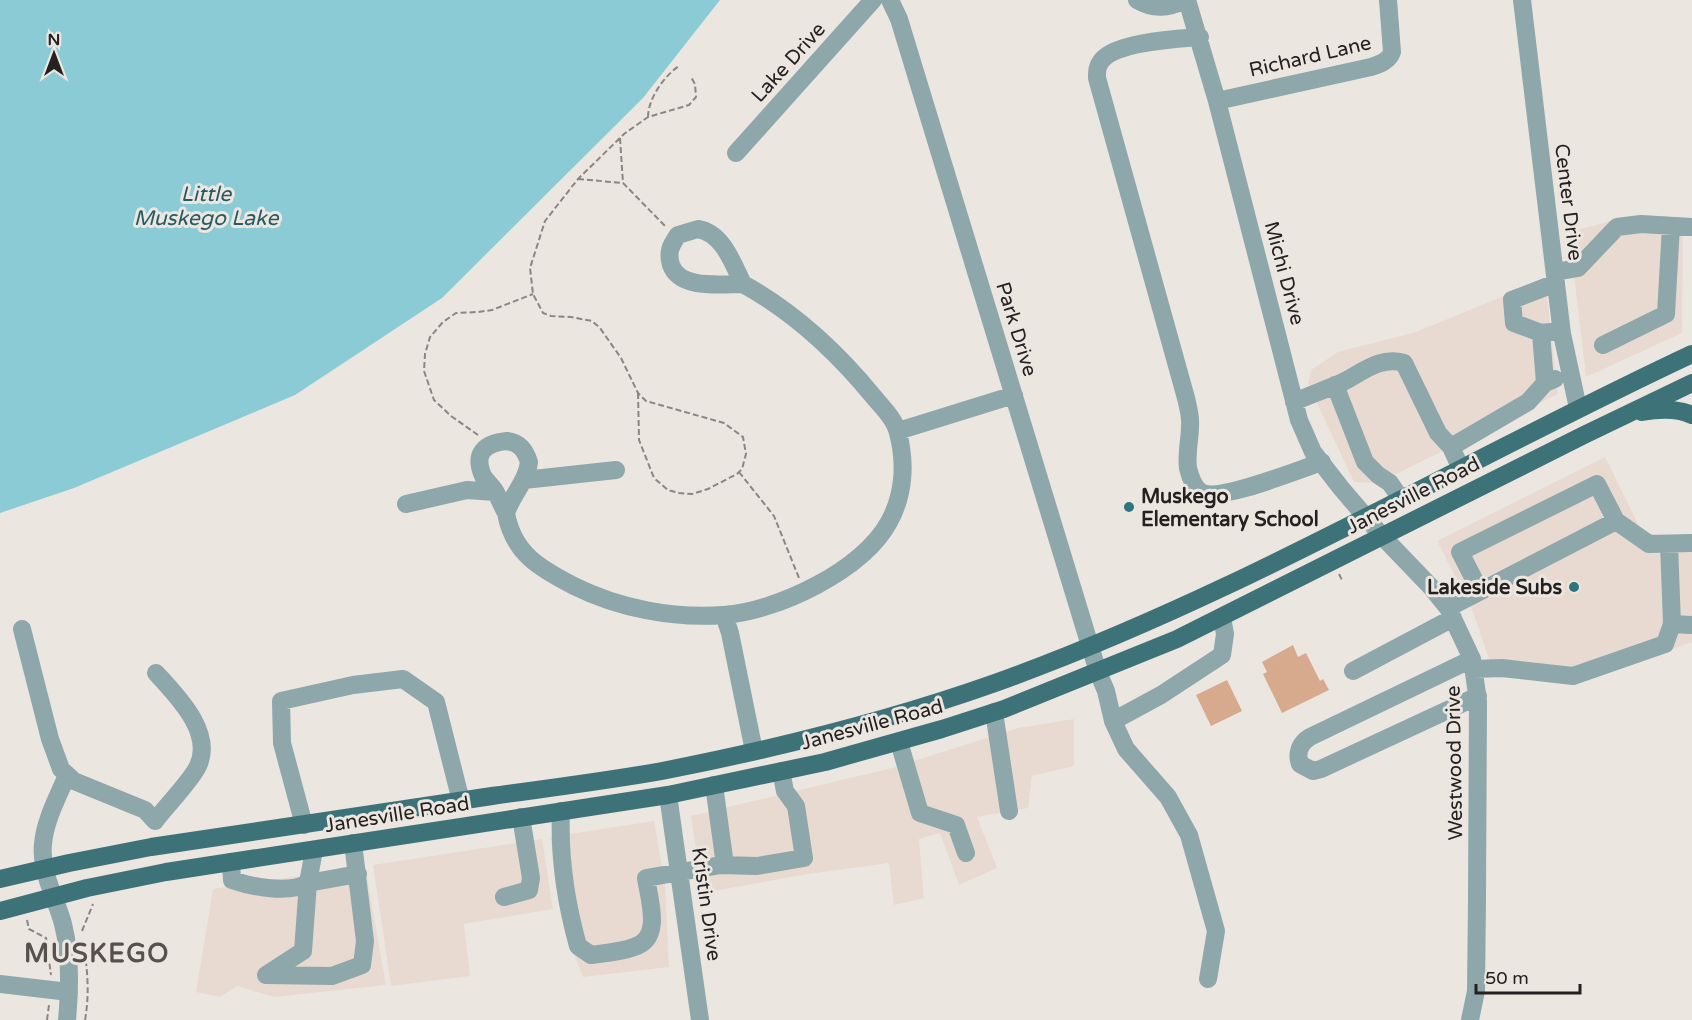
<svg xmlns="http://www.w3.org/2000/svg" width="1692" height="1020" font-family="'Varela Round',sans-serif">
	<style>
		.built { fill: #e8dad1 }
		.water { fill: #8bcbd5 }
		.building { fill: #d7aa8d }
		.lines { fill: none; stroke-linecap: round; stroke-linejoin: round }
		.path { stroke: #8a8683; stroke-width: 2; stroke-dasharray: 6 3; stroke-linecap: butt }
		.minor { stroke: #8da7ab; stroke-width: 18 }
		.major { stroke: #3e7279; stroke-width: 18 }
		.poi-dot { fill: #2d757f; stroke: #ece6e1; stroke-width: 2 }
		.labels { text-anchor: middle; stroke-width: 6; stroke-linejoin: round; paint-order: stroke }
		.street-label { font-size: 20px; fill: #242120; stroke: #ece6e1 }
		.poi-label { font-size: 20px; font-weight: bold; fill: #242120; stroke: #ece6e1; text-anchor: start }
		.water-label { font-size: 21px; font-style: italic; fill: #255b62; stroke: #ece6e1 }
		.district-label { font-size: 26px; font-weight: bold; letter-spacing: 1.5px; fill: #57514e; stroke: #ece6e1 }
	</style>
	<rect width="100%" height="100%" fill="#ece6e1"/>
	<path class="built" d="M1611,221h72l-1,112 -96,44 -17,-145z
		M1545,279l13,115 -180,89 -24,-1 -46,-98 3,-14 27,-18 78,-20z
		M1605,457l38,77 49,2v106l-111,39 -86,-4 -23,-68 -35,-68z
		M1074,719v47l-42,10 -4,32 -51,9 20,51 -38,17 -19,-52 -21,6 5,59 -30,7 -5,-42 -81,11 -106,19 -11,-77 201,-48 126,-40z
		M654,821l11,63 4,83 -86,10 -16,-40 -17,-100z
		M542,839l11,70 -89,15 6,52 -79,10 -18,-121z
		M365,866l21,119 -112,12 -37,-11 -17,11 -24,-5 17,-103z"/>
	<path class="water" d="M0,0h720l-77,98 -201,200 -147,97 -221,93 -74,25z"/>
	<path class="building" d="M1293,645l5,12 8,-4 14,28 3,-2 6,11 -47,23 -19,-39 4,-2 -5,-10z
		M1227,680l15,31 -31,15 -15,-31z"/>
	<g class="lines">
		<path class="path" d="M648,117c0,-18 16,-41 31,-51
			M620,138l3,45
			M578,179l45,4 42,43
			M638,393l1,47 15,38 14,12 11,3 13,1 16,-5 29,-15 5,-5 4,-15 -3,-17 -19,-14 -78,-22 -8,-8 -17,-35 -21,-30 -8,-7 -21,-4 -20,-1 -8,-3 -10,-19 -3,-26 15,-47 33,-42 46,-45 24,-17 41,-12 7,-8 -1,-13 -4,-7
			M478,435l-27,-19 -17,-16 -10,-29 1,-17 5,-17 13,-15 13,-9 22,-1 14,-2 41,-16
			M739,472l35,44 25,62
			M1339,574l3,6
			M27,920l2,9 17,9 5,37
			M82,931l11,-27
			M47,1020l2,-15
			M85,1020c4,-22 3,-44 0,-66"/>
		<path class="minor" d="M890,0l9,19 199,653 8,19 7,30 13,28 42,48 21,38 27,96 -8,48
			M1137,0c17,10 31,8 49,0
			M1187,0l30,101 82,319 14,32 28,36 41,48 49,51 17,21 24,51 6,42 -1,198 -1,92 -6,29
			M1522,0l40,334 16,74
			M1200,37c-24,2 -83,5 -98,23 -5,6 -5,11 -5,18l89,320c2,9 5,19 4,28 0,14 -4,27 -2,42 2,8 6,20 13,24 17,11 99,-23 121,-30
			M1217,101l154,-34c9,-3 18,-6 21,-15l-4,-52
			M736,153l137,-153
			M698,229c25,4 35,35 45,55 -22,0 -63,6 -72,-19 -4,-13 0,-20 7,-30z
			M1555,272l23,-4 39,-41 24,-3 51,3
			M1551,332l-10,1 4,50 10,-4
			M1541,333l-27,-10 -2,-23 44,-17
			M1603,345l63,-31 5,-88
			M1335,385l30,77 13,13 12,8 11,16
			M1294,402c16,-7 33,-13 49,-20 20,-10 37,-26 61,-19l34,70 13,14 10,22
			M898,431l116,-36
			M507,441c13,2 18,9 22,21 -2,19 -17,33 -23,51 -4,-7 -7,-15 -11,-22 -3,-5 -9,-10 -12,-15 -10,-23 2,-33 24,-35z
			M1451,447l77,-45 17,-19
			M524,480l92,-10
			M406,504l61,-14 28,2
			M506,513c7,40 33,55 68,73 44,22 99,33 150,29 54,-4 139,-45 165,-93 15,-27 17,-59 9,-89 -3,-14 -16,-26 -25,-37 -37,-45 -79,-84 -130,-112
			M1480,591l-20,-39 137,-68 19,37
			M1448,608l168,-87 33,23 43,-1
			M724,615l6,18 24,118
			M1672,624l20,1
			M22,629l28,110 11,30 13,12 71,29 10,11c11,-15 36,-40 43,-55 16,-34 -22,-71 -42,-93
			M1472,659l-162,78c-10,6 -14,16 -10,27l13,7 8,-2 157,-73
			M1474,669l28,-1 71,8 92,-32 7,-20 -3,-80
			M1353,671l100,-53
			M994,712l15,99
			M1113,721l48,-26 61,-40 3,-21 -3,-17
			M899,742l21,71 36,12 10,28
			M714,785l11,80
			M668,795l32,225
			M561,811c-2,45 5,92 17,135l13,9c14,-2 30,-3 43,-8 29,-8 15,-48 12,-69l75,-13 36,1 47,-8 -8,-52 -11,-15 -4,-20
			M304,825l-22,-82 -1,-42 72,-16 50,-6 33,23 25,99
			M231,862l1,18c20,7 57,14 76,3l6,-33
			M504,897l25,-7 2,-12 -10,-61
			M266,975l66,1 30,-11 3,-24 -12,-98
			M266,975l37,-24 5,-68 50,-9
			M0,984l69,8
			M67,1020c3,-32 4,-65 -4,-96 -7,-27 -23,-51 -20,-80 2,-24 15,-47 24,-69"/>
		<path class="major" d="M1642,412c16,-3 35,-4 50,3
			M0,879l69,-16 82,-16c114,-17 228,-34 341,-51 57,-8 114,-15 170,-25 112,-22 226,-50 333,-88 243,-87 464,-220 697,-329
			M0,911l87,-23 79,-16 502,-77 157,-33 117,-33 62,-20 173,-70 407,-204 108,-52"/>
	</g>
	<g class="poi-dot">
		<circle cx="1129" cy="507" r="6"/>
		<circle cx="1574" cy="587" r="6"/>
	</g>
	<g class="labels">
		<g class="street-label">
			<text transform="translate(1310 56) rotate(-13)" y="7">Richard Lane</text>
			<text transform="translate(788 62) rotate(-48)" y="7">Lake Drive</text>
			<text transform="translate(1569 202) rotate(83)" y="7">Center Drive</text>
			<text transform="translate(1285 273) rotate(75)" y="7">Michi Drive</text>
			<text transform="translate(1017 329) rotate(73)" y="7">Park Drive</text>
			<text transform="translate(1413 495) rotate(-27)" y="7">Janesville Road</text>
			<text transform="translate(872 724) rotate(-15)" y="7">Janesville Road</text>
			<text transform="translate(1454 763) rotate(-91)" y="7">Westwood Drive</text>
			<text transform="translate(397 814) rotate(-9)" y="7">Janesville Road</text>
			<text transform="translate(707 904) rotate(82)" y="7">Kristin Drive</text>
		</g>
		<g class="poi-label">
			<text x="1141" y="503">Muskego<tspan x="1141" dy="23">Elementary School</tspan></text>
			<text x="1562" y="594" text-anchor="end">Lakeside Subs</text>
		</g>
		<g class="water-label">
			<text x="206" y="201">Little<tspan x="206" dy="24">Muskego Lake</tspan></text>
		</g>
		<g class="district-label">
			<text x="97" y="962">MUSKEGO</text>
		</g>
	</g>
	<g transform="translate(54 54)" stroke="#ece6e1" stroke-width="4.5" paint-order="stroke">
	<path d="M0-4.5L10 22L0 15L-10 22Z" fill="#242120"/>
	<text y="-9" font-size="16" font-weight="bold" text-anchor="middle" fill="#242120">N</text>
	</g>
	<path d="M1476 984v9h104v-9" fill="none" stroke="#242120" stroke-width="3"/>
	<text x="1485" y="984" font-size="18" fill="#242120" stroke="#ece6e1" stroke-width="4.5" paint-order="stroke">50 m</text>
</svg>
